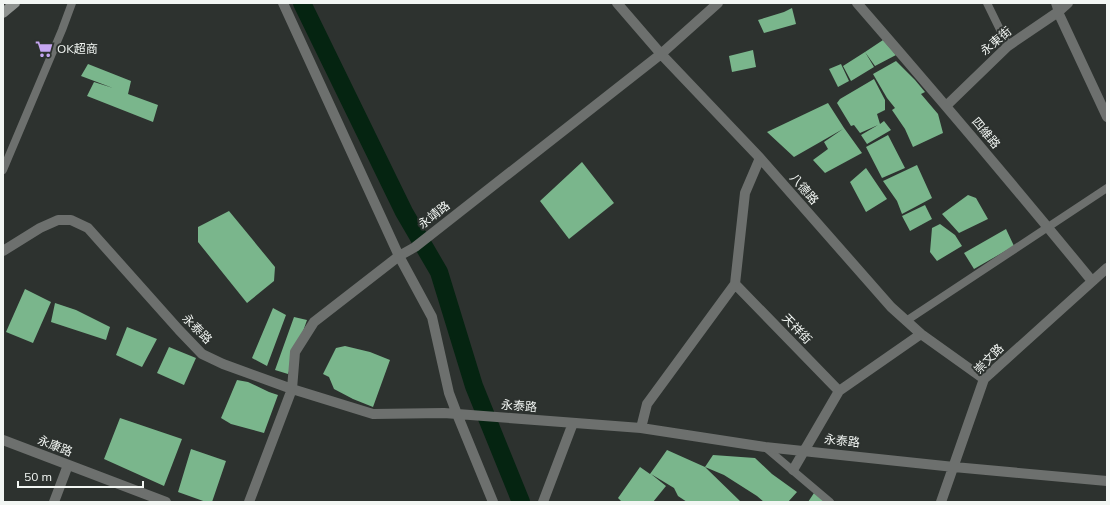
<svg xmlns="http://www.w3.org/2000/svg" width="1110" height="505" font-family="Mulish,'Noto Sans TC',sans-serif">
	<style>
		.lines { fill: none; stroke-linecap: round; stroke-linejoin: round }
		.canal { stroke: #052411; stroke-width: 18 }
		.building { fill: #7ab68c }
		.service { stroke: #6d706e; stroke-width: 8 }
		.pedestrian { stroke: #6d706e; stroke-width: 10 }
		.minor { stroke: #6d706e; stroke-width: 10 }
		.secondary { stroke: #8f9390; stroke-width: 10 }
		.labels { text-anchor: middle; stroke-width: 4; stroke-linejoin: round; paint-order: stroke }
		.street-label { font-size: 12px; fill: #f2f6f3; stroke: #2d322f }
		.poi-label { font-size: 12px; fill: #f2f6f3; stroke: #2d322f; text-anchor: start }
	</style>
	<rect width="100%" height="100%" fill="#2d322f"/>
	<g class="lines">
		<path class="canal" d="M302,3l102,209 35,60 35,114 47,116"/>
	</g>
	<path class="building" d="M792,8l4,16 -32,9 -6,-13 26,-8z
		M883,40l13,15 -21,11 -10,-14z
		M753,50l3,17 -24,5 -3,-16z
		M865,52l9,15 -23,14 -8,-15z
		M896,61l19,19 10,12 -4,2 17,20 5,19 -30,14 -8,-18 -13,-19 3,-2 -8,-10 -14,-24z
		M88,64l43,17 -3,13 30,11 -5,17 -66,-26 7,-14 19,6 -32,-12z
		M841,64l8,17 -11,6 -9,-18z
		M874,79l11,21v10l-8,4 3,10 4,-3 7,9 -24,14 -6,-9 17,-10 -18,8 -6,-8 -3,1 -14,-23 3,-4z
		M828,103l16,25 18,25 -37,20 -12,-13 15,-11 -4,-7 19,-13 -49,28 -27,-25z
		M888,135l17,33 -23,10 -16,-31z
		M582,162l32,41 -45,36 -29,-38z
		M917,165l15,33 -30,16 -5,-13 -14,-20z
		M866,168l21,31 -21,13 -16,-30z
		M968,195l8,3 12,21 -29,14 -17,-19z
		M925,205l7,14 -22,12 -8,-15z
		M229,211l46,56 -1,14 -27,22 -49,-61v-15z
		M940,224l15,11 7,11 -25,15 -7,-9 2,-24z
		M1006,229l8,17 -40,23 -10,-16z
		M25,289l26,13 -18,41 -27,-11z
		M55,303l21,7 34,17 -4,13 -55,-18z
		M273,308l13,7 -19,51 -15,-8z
		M294,317l13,3 -19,54 -13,-4z
		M127,327l30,12 -15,28 -26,-12z
		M345,346l25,6 20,8 -17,47 -20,-8 -19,-10 -5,-12 -6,-3 13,-26z
		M169,347l27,11 -12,27 -27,-12z
		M237,380l11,2 21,10 9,3 -14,38 -33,-9 -10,-6z
		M120,418l62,21 -18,47 -60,-27z
		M191,449l35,12 -14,41h-6l-28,-10z
		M667,450l38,17 36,35h-54l-9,-6 -4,-8 -23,-14 15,12 -13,16h-31l-4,-4 22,-31 10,7z
		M713,455l42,3 17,16 25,18 -9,10h-24l-7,-6 -33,-21 -19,-8z
		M816,490l14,12h-22z"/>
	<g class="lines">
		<path class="service" d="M987,3l21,43
			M1055,3l3,9
			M3,170l59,-140 10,-27
			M906,321l201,-133
			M765,447l65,55"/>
		<path class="pedestrian" d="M1058,12l49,105"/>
		<path class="minor" d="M283,3l116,253 33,61 17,76 8,21 36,88
			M617,3l44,51 99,104 131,149 30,27 63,45
			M857,3c80,92 158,184 235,278
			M946,106l62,-60 50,-34 10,-9
			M3,251l37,-23 18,-8h13l17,8 91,102 23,24 21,10 69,25 81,25 71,-1 197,15 124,19 189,20 153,14
			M735,284l104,107
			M641,428l6,-24 88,-120 10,-91 15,-35
			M3,440l163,62
			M793,470l46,-79 82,-57
			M54,502l14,-37
			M249,502l43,-113 3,-37 19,-30 85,-66 16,-9 246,-193 57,-51
			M543,502l30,-79
			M941,502l43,-123 123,-111"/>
		<path class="secondary" d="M3,13l12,-10"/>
	</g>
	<defs>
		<g id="supermarket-bare" transform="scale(1.38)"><path d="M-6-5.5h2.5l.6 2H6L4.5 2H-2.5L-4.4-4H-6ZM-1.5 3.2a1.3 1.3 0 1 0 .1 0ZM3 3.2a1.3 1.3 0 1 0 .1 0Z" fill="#c5a6f1" stroke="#2d322f" stroke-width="2.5" paint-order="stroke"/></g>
	</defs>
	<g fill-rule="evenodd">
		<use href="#supermarket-bare" x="44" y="49"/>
	</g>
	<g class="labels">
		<g class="street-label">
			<text transform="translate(996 41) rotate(-40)" y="4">永東街</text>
			<text transform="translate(986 133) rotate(50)" y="4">四維路</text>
			<text transform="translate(804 189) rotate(49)" y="4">八德路</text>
			<text transform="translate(434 215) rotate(-38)" y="4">永靖路</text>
			<text transform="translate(197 329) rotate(45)" y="4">永泰路</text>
			<text transform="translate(797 329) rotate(46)" y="4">天祥街</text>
			<text transform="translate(989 359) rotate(-46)" y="4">崇文路</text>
			<text transform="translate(519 406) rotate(4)" y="4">永泰路</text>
			<text transform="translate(842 441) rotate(6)" y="4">永泰路</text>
			<text transform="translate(55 446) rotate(21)" y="4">永康路</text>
		</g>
		<g class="poi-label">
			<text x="57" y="53">OK超商</text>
		</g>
	</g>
	<rect width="1110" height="505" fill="none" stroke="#f2f6f3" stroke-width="8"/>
	<path d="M18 481v6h125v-6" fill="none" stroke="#f2f6f3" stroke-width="2"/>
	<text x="24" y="481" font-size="12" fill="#f2f6f3" stroke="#2d322f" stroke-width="3" paint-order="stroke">50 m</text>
</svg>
